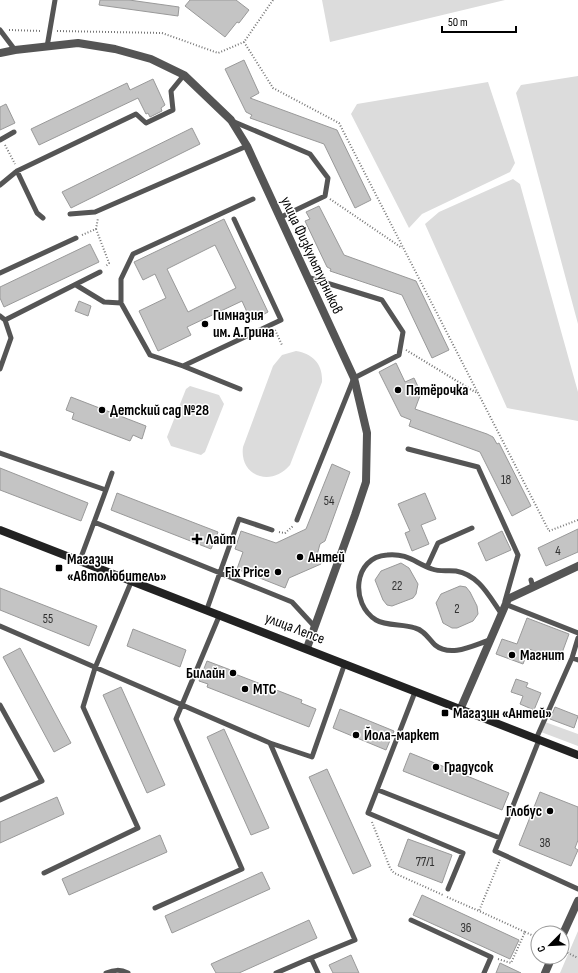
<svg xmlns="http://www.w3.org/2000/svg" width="578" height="973" font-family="'Sofia Sans Condensed',sans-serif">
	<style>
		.green { fill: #dcdcdc }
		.building { fill: #c4c4c4; stroke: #999; fill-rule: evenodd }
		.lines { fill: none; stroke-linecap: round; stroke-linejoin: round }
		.path { stroke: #777; stroke-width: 2; stroke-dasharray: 1 2; stroke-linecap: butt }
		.lane { stroke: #555; stroke-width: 5 }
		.street { stroke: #555; stroke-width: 8 }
		.secondary { stroke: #222; stroke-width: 8 }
		.poi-dot { fill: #000; stroke: #fff; stroke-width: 1.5 }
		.labels { text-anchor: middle; stroke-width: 3; stroke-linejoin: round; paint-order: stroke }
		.number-label { font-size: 13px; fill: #313131 }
		.street-label { font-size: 15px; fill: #000; stroke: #fff }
		.poi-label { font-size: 15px; font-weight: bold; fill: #000; stroke: #fff; text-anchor: start }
	</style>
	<rect width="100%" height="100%" fill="#fff"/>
	<path class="green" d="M322,0h183l-175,42z
		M578,76v248l-62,-231 5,-8z
		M488,82l27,81 -5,9 -88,42 -13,14 -58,-114 6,-10z
		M513,179l7,5 58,208v29l-71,-13 -82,-184 14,-12z
		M296,351c17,3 27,13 26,31l-32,83c-18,22 -51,12 -47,-18l30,-81 9,-11z
		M190,386l29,9 5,9 -19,48 -4,3 -30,-9 -4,-9 19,-48z
		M545,722l33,12v12l-37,-14z
		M578,931v42h-18z"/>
	<path class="building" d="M100,0h29l50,7 -1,9 -79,-11z
		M190,0h46l13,10 -10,13 -2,-1 -12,15 -40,-31z
		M244,60l15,33 -9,5 87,32 34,70 -16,8 -31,-64 -74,-26 2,-3 -6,-3 -21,-43z
		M153,79l12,26 -4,3 1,3 -12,6 -2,-4 -2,1 -8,-16 -99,47 -8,-16 96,-46 3,7z
		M6,104l9,19 -15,7v-23z
		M192,128l8,16 -129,64 -9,-16z
		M319,206l25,49 72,26 33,69 -17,8 -30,-63 -72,-24 1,-2 -4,-2 -22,-46 5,-2 -4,-7z
		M224,219l44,93 -17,9 -9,-20 -55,26 4,8 -33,16 -19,-40 27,-13 -11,-24 -12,6 -9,-18zM215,245l21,43 -48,24 -21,-43z
		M90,244l9,18 -95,45 -4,-9v-11z
		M79,301l12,5 -3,10 -13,-5z
		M396,363l9,19 9,-4 7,15 -6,16 72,25 6,3 4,7 2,-1 32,63 -19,10 -32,-64 -71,-26 2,-6 -10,-4 -22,-44z
		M71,397l75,29 -4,13 -9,-4 -3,6 -58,-22 2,-6 -8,-3z
		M332,464l18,8 -25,69 -5,3 -3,11 4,9 -32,14 -4,10 -48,-19 6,-17 -8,-3 6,-18 35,12 30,-14z
		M0,468l88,35 -7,18 -81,-31z
		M117,493l101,39 -7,17 -100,-39z
		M425,493l11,26 -15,6 8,19 -17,7 -7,-18 5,-2 -12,-27z
		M578,529v23l-32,14 -8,-18z
		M502,531l9,19 -25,11 -8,-18z
		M401,563l8,5 9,16 -2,10 -3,4 -21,8 -5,-1 -4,-5 -8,-20 6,-9z
		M460,586l6,1 4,5 7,14 1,8 -5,7 -16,7h-5l-9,-5 -7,-20 5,-9z
		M0,588l97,38 -8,20 -89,-36z
		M527,618l42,16 -10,27 -30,-12 -6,15 -27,-10 6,-15 15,5z
		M133,629l53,21 -6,17 -53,-21z
		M20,648l51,95 -17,9 -51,-95z
		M207,661l29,11 -1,2 67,26 -1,3 15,6 -7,18 -102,-40 1,-3 -9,-3z
		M516,679l12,4 -2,4 15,6 -7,17 -14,-6 3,-8 -12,-4z
		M121,687l44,98 -18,8 -44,-98z
		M555,707l23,9 -4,12 -24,-9z
		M340,709l54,22 -8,19 -53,-22z
		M224,729l45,99 -18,7 -44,-98z
		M410,753l99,40 -7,17 -99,-39z
		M327,769l44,97 -18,8 -44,-97z
		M540,792l38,15v33l-3,8 3,2 -7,16 -52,-21z
		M57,797l7,17 -64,29v-21z
		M160,835l7,17 -98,43 -7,-16z
		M408,839l44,16 -10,28 -44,-17z
		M262,872l8,17 -98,44 -7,-17z
		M422,895l97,45 -9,19 -97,-44z
		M309,920l8,18 -78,35h-23l-5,-9z
		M351,955l8,18h-26l-4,-8z
		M500,963l21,10h-25z"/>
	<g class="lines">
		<path class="path" d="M273,0l-29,42 29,46 66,35 210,408 29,-11
			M9,30l33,1
			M57,31l105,2 56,20 26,-11
			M5,145l10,19
			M330,199l72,49
			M96,229l13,34 -4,4
			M82,235l14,-6 2,-11
			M275,330l7,15
			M406,350l67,41
			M406,350l71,43
			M279,532l6,1 8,-7
			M372,822l18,46 4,5 49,22
			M447,897l32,14
			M525,932l13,6
			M562,950l16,8
			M498,959l13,4 14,-31 -46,-21 21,-51"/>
		<path class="lane" d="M0,30l15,20
			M47,47l8,-47
			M232,121l78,33 18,24 -3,18 -46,22
			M0,140l14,-8
			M0,185l17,-14
			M70,214l25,-2 152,-66
			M43,218l-6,-5 -20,-42 119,-57 10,9 27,-13 -2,-19 13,-16
			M234,219l47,101 -98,46 -33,-11 -29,-52v-24l12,-25 120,-55
			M0,273l76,-35
			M76,285l28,17 17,1
			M0,316l5,4
			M183,366l57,23
			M0,369l11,-31 -6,-18 95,-48
			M408,449l70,18 40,88 -13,46
			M0,453l106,37 -26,70
			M106,490l6,-17
			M297,520l57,-142 45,-23 4,-23 -21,-32 -75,-23
			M94,522l198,80 23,25
			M427,567l11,-24 34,-15
			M531,580l2,7
			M505,604l73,29
			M207,609l32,-90 33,11
			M0,626l270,117 85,197 -44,18
			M490,640c-16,5 -39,18 -55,5 -6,-6 -11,-15 -20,-17 -12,-4 -29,-2 -39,-8 -26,-16 -23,-63 11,-65 21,-2 28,8 45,14 8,3 16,1 24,2 23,4 33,25 45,42
			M572,658l6,2
			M415,692l-47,121 95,40 -15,36
			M0,705l42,76 -42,19
			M536,739l36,-81 6,-20
			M539,740l-44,111 83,38
			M270,743l42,14 33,-94
			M378,790l122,48
			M44,873l94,-45 -55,-121 12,-39 37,-88
			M155,908l87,-39 -66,-150 44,-105
			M411,920l80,37 -7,16
			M106,973c8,-3 14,-4 22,0
			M276,973l35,-15 7,15"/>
		<path class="street" d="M0,53l15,-3 63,-7 37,6 36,10 33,16 47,45 16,26 107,232 13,55 -1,49 -11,33 -48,133
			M460,710l48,-111 70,-33
			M562,936l16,-35
			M545,973l7,-16"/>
		<path class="secondary" d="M0,530l578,225"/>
	</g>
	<g class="poi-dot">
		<circle cx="205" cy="324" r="4"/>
		<circle cx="398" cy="390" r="4"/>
		<circle cx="102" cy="410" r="4"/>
		<path d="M195 533h4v4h4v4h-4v4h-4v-4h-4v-4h4z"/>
		<circle cx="300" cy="557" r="4"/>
		<rect x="55" y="564" width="8" height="8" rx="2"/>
		<circle cx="278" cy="572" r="4"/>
		<circle cx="512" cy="655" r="4"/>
		<circle cx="233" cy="673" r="4"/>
		<circle cx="245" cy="689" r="4"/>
		<rect x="441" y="709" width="8" height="8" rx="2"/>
		<circle cx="356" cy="735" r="4"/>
		<circle cx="436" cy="767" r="4"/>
		<circle cx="550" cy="811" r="4"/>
	</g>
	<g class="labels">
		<g class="number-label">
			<text x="506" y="484">18</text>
			<text x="329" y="505">54</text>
			<text x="558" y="555">4</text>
			<text x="397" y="590">22</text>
			<text x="457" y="613">2</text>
			<text x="48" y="623">55</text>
			<text x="545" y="847">38</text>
			<text x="425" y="866">77/1</text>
			<text x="466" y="932">36</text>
		</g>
		<g class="street-label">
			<text transform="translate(312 255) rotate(65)" y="5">улица Физкультурников</text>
			<text transform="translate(295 628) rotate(21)" y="5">улица Лепсе</text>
		</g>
		<g class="poi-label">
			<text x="213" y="320">Гимназия<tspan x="213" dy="17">им. А.Грина</tspan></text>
			<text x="406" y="395">Пятёрочка</text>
			<text x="110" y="415">Детский сад №28</text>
			<text x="206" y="544">Лайт</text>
			<text x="308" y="562">Антей</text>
			<text x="67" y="564">Магазин<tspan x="67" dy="17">«Автолюбитель»</tspan></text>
			<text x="270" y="577" text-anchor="end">Fix Price</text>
			<text x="520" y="660">Магнит</text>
			<text x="225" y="678" text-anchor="end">Билайн</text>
			<text x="253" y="694">МТС</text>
			<text x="453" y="718">Магазин «Антей»</text>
			<text x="364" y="740">Йола-маркет</text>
			<text x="444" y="772">Градусок</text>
			<text x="542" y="816" text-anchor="end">Глобус</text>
		</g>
	</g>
	<g transform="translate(550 945) rotate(246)"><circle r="19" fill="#ffffff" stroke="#999999"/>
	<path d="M0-3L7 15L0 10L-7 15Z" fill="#000000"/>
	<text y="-6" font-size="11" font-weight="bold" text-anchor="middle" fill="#000000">С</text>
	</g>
	<path d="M442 26v6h74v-6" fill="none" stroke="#000000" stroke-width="2"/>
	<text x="448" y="26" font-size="12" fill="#000000" stroke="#ffffff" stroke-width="3" paint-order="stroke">50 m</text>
</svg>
